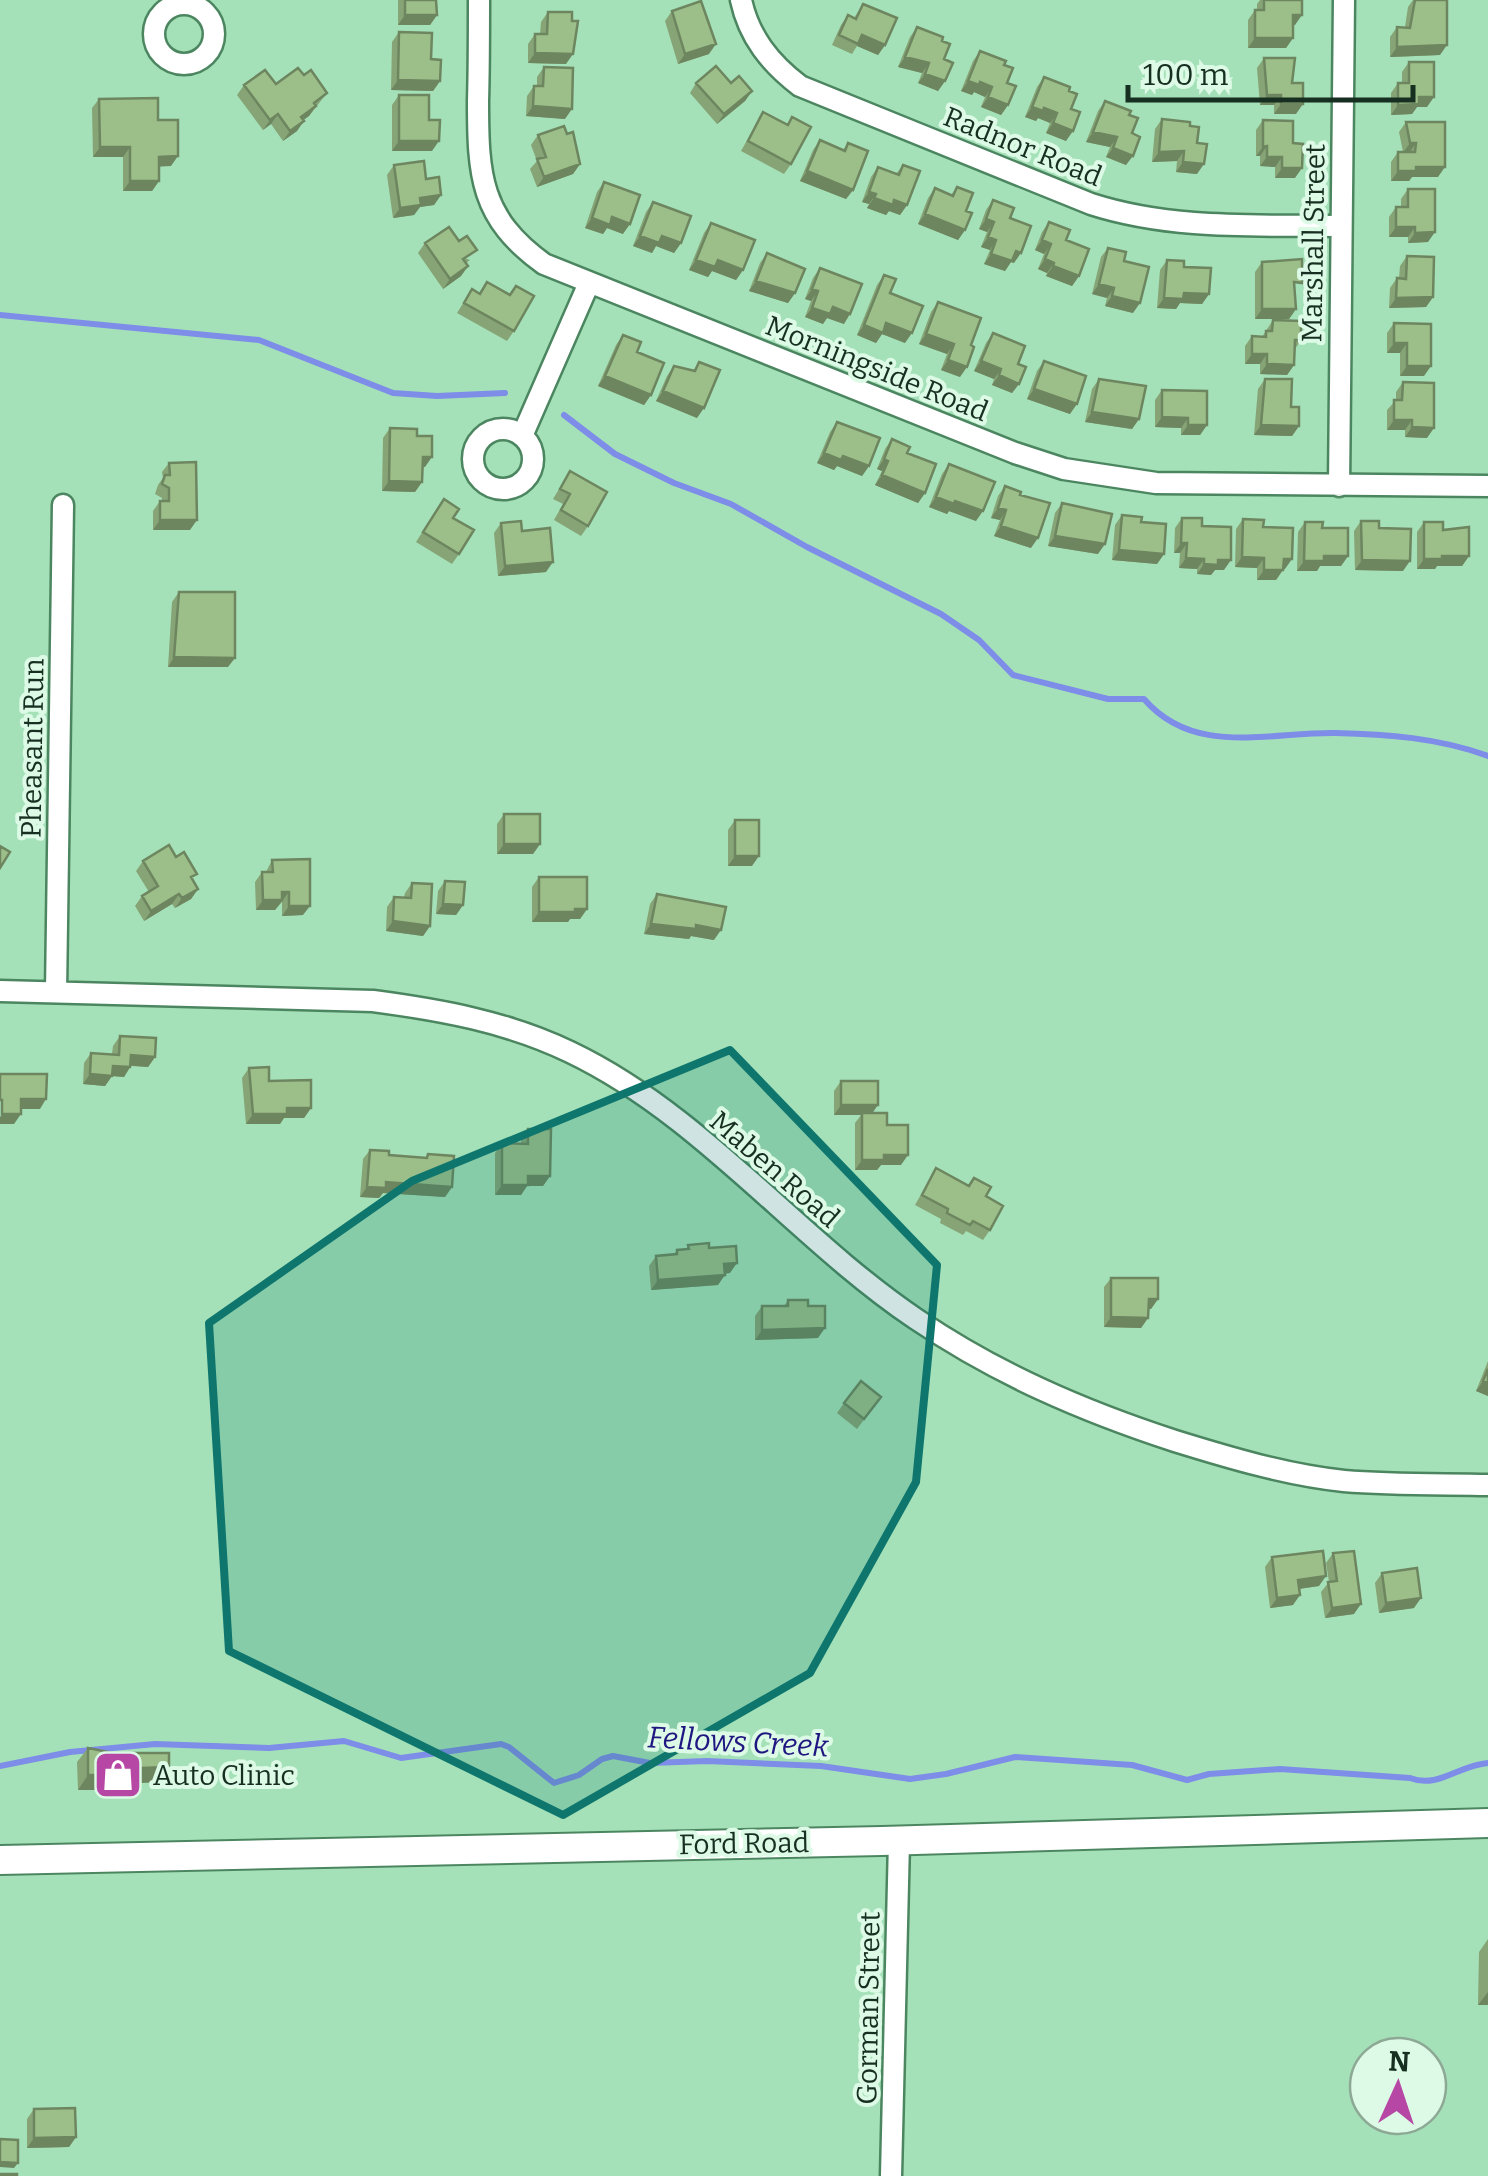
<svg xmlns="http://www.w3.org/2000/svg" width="1488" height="2176" font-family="Bitter,serif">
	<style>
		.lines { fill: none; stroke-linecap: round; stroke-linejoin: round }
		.stream { stroke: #7d8de8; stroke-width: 6 }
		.minor-casing { stroke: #4c8661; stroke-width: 25 }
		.major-casing { stroke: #4c8661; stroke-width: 32 }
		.minor { stroke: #fff; stroke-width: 20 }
		.major { stroke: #fff; stroke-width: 28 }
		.wall { fill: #86a476 }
		.shaded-wall { fill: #6d8660 }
		.building { fill: #9cbf89; stroke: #6d8660; stroke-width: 2.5 }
		.marked { fill: #0f766e; fill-opacity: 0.2; stroke: #0f766e; stroke-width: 8; stroke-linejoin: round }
		.labels { text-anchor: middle; stroke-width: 8; stroke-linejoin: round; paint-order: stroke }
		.street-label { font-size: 28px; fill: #172f20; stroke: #dcfae5 }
		.poi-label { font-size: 28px; fill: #172f20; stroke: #dcfae5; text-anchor: start }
		.water-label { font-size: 30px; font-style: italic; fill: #201681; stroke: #dcfae5 }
	</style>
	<rect width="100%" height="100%" fill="#a5e1b8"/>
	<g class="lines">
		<path class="stream" d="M0,315l259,25 134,53 44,3 68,-3
			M564,415l51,39 59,29 57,21 76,43 134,67 38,26 34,35 95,24h36c50,58 124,33 191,34 51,1 105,5 153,23
			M0,1766l70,-14 85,-8 114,4 75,-7 57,17 100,-14 8,3 45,36 25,-8 23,-16 11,-3 37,7 57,-2 114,5 89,13 36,-5 69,-17 117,8 55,15 22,-6 71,-5 130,9c28,11 49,-13 78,-15"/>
		<g class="minor-casing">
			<path id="minor" d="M479,0c0,34 0,67 -1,101 0,74 2,117 66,163l471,189 49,16 92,14 332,3
				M741,0c8,37 29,63 59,86l291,118c81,26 165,21 249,22
				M154 34a30 30 0 1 1 60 0a30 30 0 1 1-60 0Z
				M473 459a30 30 0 1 1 60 0a30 30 0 1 1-60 0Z
				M522,436l67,-153
				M1339,486l5,-486
				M0,991l373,10c68,9 135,21 197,51 132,63 226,186 346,267 81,55 167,92 259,122 55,17 112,34 169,40 48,4 96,3 144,4
				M56,992l7,-487
				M891,2176l8,-335"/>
		</g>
		<g class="major-casing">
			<path id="major" d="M0,1860l882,-19 606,-18"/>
		</g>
		<use href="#minor" class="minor"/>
		<use href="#major" class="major"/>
	</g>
	<path class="wall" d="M398,0h38l1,15 -7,10h-32z
		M1260,0h42l-7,25h-2v13l-7,10h-38v-28l7,-10h2v-6z
		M1413,0h34l-7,55 -50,2v-20l7,-10h8l3,-20z
		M863,4l22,41 -7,10 -21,-9 -5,8 -20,-9 9,-20 7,-10 6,3z
		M672,11l37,43 -31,10 -13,-43z
		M548,12l24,9 -6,43 -38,-1v-19l7,-10h5l1,-12z
		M917,27l25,14 3,40 -7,10 -20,-8 4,-10 -24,-6 12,-30z
		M399,32l32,27 9,22 -7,10 -42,-1 1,-48z
		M980,51l24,14 4,40 -7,10 -20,-8 4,-10 -11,-5 -2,3 -11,-4 12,-30z
		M1264,58l28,25 4,31h-22v-9h-14l-3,-37z
		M1409,62l18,45h-10l-5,7 -21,1v-22l7,-10h4v-11z
		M544,67l21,52 -39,-3 1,-20 7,-10h3v-9z
		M304,75l23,18 -18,23 -6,4 -6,11 -14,10 -12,-17 -8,6 -26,-35 7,-10 32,-1z
		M1044,77l25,14 2,18 -5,32 -20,-8 4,-10 -12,-5 -2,3 -11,-4 12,-30z
		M696,83l56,8 -7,10 -28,23 -27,-31z
		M399,95l30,25 3,31h-40v-46z
		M99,99l59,21 13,46h-12v15l-7,10h-29v-34h-30l-1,-49z
		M1105,101l24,14 3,18 -6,32 -20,-8 4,-10 -24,-5 12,-31z
		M763,112l24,13 5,-8 -1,47 -7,10 -43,-23z
		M1162,119l28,7 7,48 -21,-2 1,-11 -25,1 3,-33z
		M1263,120l30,23 2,35h-20v-11l-15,-1v-10h-4v-26z
		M1406,122l32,55h-26l-3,4h-18v-19l7,-10h5l-4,-20z
		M538,135l42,29 -7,10 -36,13 -7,-18 7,-8 -6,-16z
		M820,140l23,10 5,-7 5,47 -7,9 -46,-18 13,-31z
		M394,165l32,14 15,16 -7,10 -14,2 -6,8 -21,3 -6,-43z
		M903,165l4,40 -7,10 -11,-4 -3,4 -19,-7 2,-4 -7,-2 9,-25 7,-10 18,7z
		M604,182l19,52 -16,-6 -4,6 -18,-6 12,-36z
		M957,187l9,24 -1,19 -7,10 -40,-16 10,-26 7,-10 16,7z
		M1408,189l20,53 -20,1v-6h-19v-20l7,-10h5v-8z
		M993,200l17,18 4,45 -3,-1 -6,9 -21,-7 6,-14 -9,-3 6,-15 -8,-3 7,-19z
		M653,202l28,41 -7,10 -18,-7 -4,7 -19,-7 13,-34z
		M1049,222l17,18 13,36 -7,10 -26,-10 1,-3 -9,-4 6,-15 -9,-4 7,-18z
		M711,223l32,47 -7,10 -24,-9 -4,6 -19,-7 15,-37z
		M425,243l45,17 -4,3 2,3 -7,10 -18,13 -25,-36z
		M1108,248l25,65 -28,-7 2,-8 -15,-4 9,-37z
		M767,253l28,40 -7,10 -39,-12 11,-28z
		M1407,256l26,41 -7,10 -37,1 1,-20 7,-10h2l1,-12z
		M1167,260l17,7 25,27 -7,10 -22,-1 -4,6 -19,-1 3,-38z
		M1262,262l32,31 2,16 -7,10h-34v-47z
		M820,268l24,56 -17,-6 -4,6 -18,-7 6,-16 -6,-2 8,-21z
		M884,275l6,18 15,50 -23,-9 -6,9 -19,-8 20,-50z
		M487,282l23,12 6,-8 -2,45 -7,10 -50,-28 15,-24 7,4z
		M938,302l33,43 -11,32 -19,-7 6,-16 -28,-10 12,-32z
		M1273,320l28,20 -6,9 -1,16 -7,10 -27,-1v-10h-15v-18l7,-10 10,1z
		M1394,323l37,1 -7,52h-24v-23h-13v-20z
		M993,333l26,51 -7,9 -20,-8 2,-6 -20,-8 12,-28z
		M623,335l14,17 14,43 -7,10 -46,-19 18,-41z
		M1044,361l26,53 -43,-15 10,-28z
		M699,362l-2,56 -41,-17 11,-25 7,-10 19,5z
		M1099,379l40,40 -7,10 -47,-7 7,-33z
		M1265,379l26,28 8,19 -7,10 -38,-1 4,-46z
		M1403,382l24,56 -22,-1v-7h-18v-20l9,-10v-8z
		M1162,390l45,35 -7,10h-19v-7l-26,-1v-27z
		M837,422l32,44 -7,10 -25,-10 -3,4 -17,-7 13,-31z
		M390,428l27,8 8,31h-3v15l-7,10 -33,-1 1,-53z
		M892,439l15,14 18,40 -7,10 -43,-18 7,-14 -5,-2 8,-20z
		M169,463l21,67h-37v-19l7,-10h2v-3l-7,-4 3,-9 5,-7 -1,-6z
		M949,464l27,57 -27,-10 -2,3 -18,-7 13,-33z
		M570,471l18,55 -7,10 -27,-16 9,-16 -10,-5z
		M1005,486l26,62 -37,-12 6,-16 -9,-2 7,-22z
		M1062,503l36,51 -50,-8 7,-33z
		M437,509l16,9 6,36 -7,10 -36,-22z
		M1122,515l19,7 23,32 -7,10 -45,-4 3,-35z
		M1182,518l20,8 22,44h-9l-4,5 -14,-1v-5l-18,-1 1,-15h-6l1,-25z
		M1243,519l20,8 22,42h-2l-7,11h-19v-12l-22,-1 1,-38z
		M1361,521l18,7 24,43 -48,-1 -1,-39z
		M1305,522l17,6 26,28 -7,10h-21l-3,5h-20l1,-39z
		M1424,522l19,8 26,26 -7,10h-25l-2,3h-18v-37z
		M501,523l21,8 24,41 -48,4 -4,-43z
		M179,592l49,75h-60l4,-65z
		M504,814l36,30 -7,10h-36v-30z
		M735,820l17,46h-24v-36z
		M176,857l22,32 -7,10 -16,9 -3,-4 -28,17 -9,-15 7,-10 7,-4 -13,-21 7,-10z
		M272,860l31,55 -21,1v-14l-7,8h-19l-1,-28 7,-10h4z
		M539,877l48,32 -7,10h-10l-2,3h-36v-35z
		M445,881l18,24 -7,10 -20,-1 2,-23z
		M412,883l18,43 -7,10 -37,-5 1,-24 7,-10h10l1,-4z
		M657,894l57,46 -23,-4 -2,3 -45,-5 6,-30z
		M120,1036l35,21 -7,10 -17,-1 -7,11 -12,-1 -7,10 -22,-2 1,-21 7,-10 21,1 1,-8z
		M249,1068l62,40 -7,10h-20l-4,6h-34l-4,-46z
		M841,1081l31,32 15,12 14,40h-20l-4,5h-22v-47l6,-8h-27v-24z
		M528,1129l22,47 -7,10h-16l-6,9h-26v-42l7,-10 19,1v-5z
		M370,1150l19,5 36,3 3,-4 24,33 -7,10 -62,-4 -4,5 -19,-1 3,-38z
		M936,1168l33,17 5,-7 12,18 4,34 -7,10 -17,-9 -3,4 -23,-12 1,-4 -26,-14z
		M688,1245l21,3 21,25 -6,1 -6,11 -67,5 -2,-24 7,-10 18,-2 3,-4 9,-1z
		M1111,1278l47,21 -7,10h-3v9l-7,10 -37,-1v-40z
		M788,1300l20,6 10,32 -63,2v-24l7,-10h22z
		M1488,1361v35l-12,-5z
		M881,1397l-24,32 -20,-16 7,-10z
		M1333,1553l21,61 -29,4 -4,-26 8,-10 -3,-19z
		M1272,1557l47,29 -20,3 -6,16 -23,3 -5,-41z
		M1382,1573l32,35 -35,5 -4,-30z
		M88,1748l71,34 -20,1 -8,11 -32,1v-5h-21l-1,-28z
		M1488,1939v66h-10l1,-53z
		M34,2109l42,28 -7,10 -42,1v-29z"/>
	<path class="shaded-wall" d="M405,15h32l-7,10h-32z
		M1293,15h9l-7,10h-9z
		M862,35l23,10 -7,10 -21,-9z
		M1255,38h38l-7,10h-38z
		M716,44l-7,10 -31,10 7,-10z
		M1447,45l-7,10 -50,2 7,-10z
		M535,53l38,1 -7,10 -38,-1z
		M905,57l24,6 -7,10 -24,-6z
		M925,74l20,7 -7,10 -20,-8z
		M398,80l42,1 -7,10 -42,-1z
		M968,81l12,1 12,5 -7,10 -11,-5 -2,3 -11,-4z
		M752,91l-7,10 -28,23 7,-10z
		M1267,95h14l-7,10h-14z
		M988,97l20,8 -7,10 -20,-8z
		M1419,97h15l-7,10h-10l-5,7 -21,1 7,-10z
		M1281,104h22l-7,10h-22z
		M316,106l-7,10 -15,11 7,-10z
		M533,106l39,3 -7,10 -39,-3z
		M1032,107l12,1 13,5 -7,10 -12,-5 -2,3 -11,-4z
		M278,114l-7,10 -8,6 7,-10z
		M304,121l-7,10 -14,10 7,-10z
		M1053,123l20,8 -7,10 -20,-8z
		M1093,132l24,5 -7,10 -24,-5z
		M399,141h40l-7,10h-40z
		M1410,143h6l-7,10h-6z
		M1267,146l-7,10h-4l7,-9z
		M100,147h30l-7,10h-30z
		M1113,148l20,8 -7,9 -20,-8z
		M1184,151l-7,10 -25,1 7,-10z
		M178,156l-7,10 -19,1 7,-10z
		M1267,157h15l-7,10 -15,-1z
		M1183,162l21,2 -7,10 -21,-2z
		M580,164l-7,10 -36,13 7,-10z
		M1416,167h29l-7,10h-26l-3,4h-18l7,-10z
		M1282,168h20l-7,10h-20z
		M807,171l46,19 -7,9 -46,-18z
		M130,181h29l-7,10h-29z
		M869,192l7,2 -7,10 -7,-2z
		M441,195l-7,10 -14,2 -6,8 -21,3 7,-10 20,-10z
		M874,198l20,2 13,5 -7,10 -11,-4 -3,4 -19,-7z
		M925,214l40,16 -7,10 -40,-16z
		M612,217l18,7 -7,10 -16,-6 -4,6 -18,-6 7,-10z
		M986,219l8,3 -7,10 -8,-3z
		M1396,227h19l-7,10h-19z
		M1435,232l-7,10 -20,1 7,-10z
		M640,236h22l19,7 -7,10 -18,-7 -4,7 -19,-7z
		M988,237l8,3 -6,10 -9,-3z
		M1042,240l9,4 -7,10 -9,-4z
		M1016,251l5,2 -7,10 -3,-1 -6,9 -21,-7 7,-10z
		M1045,259l9,4 -7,10 -9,-4z
		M696,260h22l25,10 -7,10 -24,-9 -4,6 -19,-7z
		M468,266l-7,10 -18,13 7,-10z
		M1053,266l26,10 -7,10 -26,-10z
		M756,281l39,12 -7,10 -39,-12z
		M1099,284l15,4 -7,10 -15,-4z
		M812,289l6,2 -7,10 -6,-2z
		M1184,293l25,1 -7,10 -22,-1 -4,6 -19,-1 7,-10z
		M1112,296l28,7 -7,10 -28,-7z
		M1433,297l-7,10 -37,1 7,-10z
		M833,307l17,7 -6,10 -17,-6 -4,6 -18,-7 7,-9z
		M1262,309h34l-7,10h-34z
		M886,323l26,10 -7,10 -23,-9 -6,9 -19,-8 7,-10z
		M926,334l28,10 -7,10 -28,-10z
		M1394,343h13l-7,10h-13z
		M1252,354h15l-7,10h-15z
		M948,360l19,7 -7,10 -19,-7z
		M981,361l20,8 -7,10 -20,-8z
		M1267,364l27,1 -7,10 -27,-1z
		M1407,366h24l-7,10h-24z
		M999,375l20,9 -7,9 -20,-8z
		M605,376l46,19 -7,10 -46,-19z
		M1034,389l43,15 -7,10 -43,-15z
		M663,391l41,17 -7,10 -41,-17z
		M1092,412l47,7 -7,10 -47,-7z
		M1162,417l26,1 -7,10 -26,-1z
		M1394,420h18l-7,10h-18z
		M1188,425h19l-7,10h-19z
		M1261,425l38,1 -7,10 -38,-1z
		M1412,427l22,1 -7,10 -22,-1z
		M824,453l19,3 26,10 -7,10 -25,-10 -3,4 -17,-7z
		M423,457h9l-7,10h-9z
		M884,459l4,2 -6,10 -5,-2z
		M882,475l43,18 -7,10 -43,-18z
		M389,481l33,1 -7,10 -33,-1z
		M936,497l19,4 28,10 -7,10 -27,-10 -2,3 -18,-7z
		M998,508l8,2 -6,10 -9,-2z
		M160,520h37l-7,10h-37z
		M1001,526l37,12 -7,10 -37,-12z
		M1055,536l50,8 -7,10 -50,-8z
		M1181,543h6l-7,10h-6z
		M1119,550l45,4 -7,10 -45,-4z
		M1324,556h24l-7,10h-21l-3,5h-20l7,-10z
		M1442,556h27l-7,10h-25l-2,3h-18l7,-10z
		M1242,557l22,1 -7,10 -22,-1z
		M1186,558l18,1 -7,10 -18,-1z
		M1284,559h8l-7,10h-8z
		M1218,560h13l-7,10h-9l-4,5 -14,-1 7,-10z
		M1362,560l48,1 -7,10 -48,-1z
		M553,562l-7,10 -48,4 7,-10z
		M1264,570h19l-7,10h-19z
		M174,657l61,1 -7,9h-60z
		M504,844h36l-7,10h-36z
		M735,856h24l-7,10h-24z
		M198,889l-7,10 -16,9 7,-10z
		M282,892h7l-14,18h-19l7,-10z
		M179,894l-7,10 -28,17 7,-10z
		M443,904l20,1 -7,10 -20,-1z
		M289,906h21l-7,9 -21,1z
		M575,909h12l-7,10h-10l-2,3h-36l7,-10z
		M393,921l37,5 -7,10 -37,-5z
		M651,924l45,1 25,5 -7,10 -23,-4 -2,3 -45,-5z
		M131,1055l24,2 -7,10 -24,-2z
		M113,1066l17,1 -6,10 -12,-1 -7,10 -22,-2 7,-10z
		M21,1099h25l-6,10h-26z
		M841,1105h37l-7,10h-37z
		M287,1108h24l-7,10h-20l-4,6h-34l7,-10z
		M2,1114h19l-7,10h-14v-7z
		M884,1155h24l-7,10h-20l-4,5h-22l7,-10z
		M528,1176h22l-7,10h-16l-6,9h-26l7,-10z
		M386,1182l66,5 -7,10 -62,-4 -4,5 -19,-1 7,-10z
		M737,1263l-7,10 -13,1 7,-10z
		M725,1275l-7,10 -67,5 7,-10z
		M1149,1299h9l-7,10h-9z
		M1111,1317l37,1 -7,10 -37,-1z
		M825,1328l-7,10 -63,2 7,-10z
		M1483,1381l5,2v13l-12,-5z
		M1326,1576l-7,10 -28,4 7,-10z
		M1300,1595l-7,10 -23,3 7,-10z
		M1421,1598l-7,10 -35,5 7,-10z
		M1361,1604l-7,10 -29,4 7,-10z
		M169,1767l-10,15 -20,1 -8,11 -32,1 10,-15 33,-12z
		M88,1775h21l-10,15h-21z
		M1488,1992v13h-10z
		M76,2137l-7,10 -42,1 7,-10z
		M0,2162l18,1 -4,5 -14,-1z"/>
	<path class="building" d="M405,0h31l1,15h-32z
		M1264,0h38v15h-9v23h-38v-28h9z
		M1415,0h32v45l-50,2v-20l13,1z
		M701,1l15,43 -31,10 -13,-43z
		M863,4l34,14 -12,27 -23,-10 -4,9 -19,-9 9,-20 8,4z
		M548,12h24v9h6l-5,33 -38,-1v-19h12z
		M917,27l26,10 -1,4 8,3 -6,15 9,4 -8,18 -20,-7 4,-11 -24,-6z
		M399,32l33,1 -1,26 10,1 -1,21 -42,-1z
		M980,51l26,10 -2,4 9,3 -6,15 9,3 -8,19 -20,-8 4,-10 -12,-5 -1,3 -11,-4z
		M1264,58h31l-3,25h11v21h-22v-9h-14z
		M1409,62h25v35h-15v7l-21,1v-22h11z
		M716,66l15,17 8,-7 13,15 -28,23 -28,-31z
		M544,67l29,1 -1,41 -39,-3 1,-20h9z
		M298,68l6,7 7,-5 16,23 -13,10 2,3 -15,11 3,4 -14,10 -12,-17 -8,6 -26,-35 21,-15 11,14z
		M1044,77l26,10 -1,4 8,3 -6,15 9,3 -7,19 -20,-8 4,-10 -13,-5 -1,3 -11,-4z
		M399,95h30v25h11l-1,21h-40z
		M158,98v22h20v36l-19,1v24h-29v-34h-30l-1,-48z
		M1105,101l26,10 -2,4 9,3 -6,15 8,4 -7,19 -20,-8 4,-11 -24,-5z
		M763,112l25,13 4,-8 19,10 -20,37 -43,-23z
		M1162,119l28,3v4l9,1 -2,16 10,1 -3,20 -21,-2 1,-11 -25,1z
		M1263,120l30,1v22l10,1 -1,24h-20v-11h-15v-11l-4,1z
		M1406,122h39v45h-29v4h-18v-19h17l1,-9h-6z
		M564,126l3,8 6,-2 7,32 -36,13 -7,-18 9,-2 -8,-22z
		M820,140l25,11 3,-8 20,8 -15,39 -46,-19z
		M424,161l2,18 13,-2 2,18 -21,3 1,7 -21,3 -6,-43z
		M903,165l17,6 -13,34 -13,-5 -1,5 -19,-7 2,-4 -7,-2 9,-25 21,8z
		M604,182l36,13 -10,29 -18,-7 -2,8 -18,-7z
		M957,187l16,6 -7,18 6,2 -7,17 -40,-16 10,-26 18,8z
		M1408,189h27v43l-20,1v-6h-19v-20h12z
		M993,200l21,8 -4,10 21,8 -10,27 -5,-2 -4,10 -21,-7 5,-14 -8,-3 6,-15 -8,-3z
		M653,202l38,14 -10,27 -19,-7 -3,7 -19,-7z
		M1049,222l21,8 -4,10 23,9 -10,27 -26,-10 1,-3 -9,-4 6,-15 -9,-4z
		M711,223l44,17 -12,30 -25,-10 -3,7 -19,-7z
		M449,227l10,14 8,-5 10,14 -14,9 5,7 -18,13 -25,-36z
		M1108,248l18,4 -2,9 25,6 -9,36 -28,-7 2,-8 -15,-4z
		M767,253l38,16 -10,24 -39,-12z
		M1407,256l27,1 -1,40 -37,1 1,-20 9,1z
		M1302,259v24l-8,-1 2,27h-34v-47z
		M1167,260l17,1v6l27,1 -2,26 -25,-1 -1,6 -19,-1z
		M820,268l42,16 -12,30 -17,-7 -3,7 -18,-6 6,-17 -6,-2z
		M884,275l12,4 -6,14 33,13 -11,27 -26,-10 -3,10 -19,-8z
		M487,282l23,13 6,-9 18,10 -20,35 -50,-28 8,-14 8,5z
		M938,302l43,16 -10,27 3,2 -7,20 -19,-7 6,-16 -28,-10z
		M1273,320l28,1v19h-6l-1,25 -27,-1v-10h-15v-18l14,1v-6h6z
		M1394,323l37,1v42h-24v-23h-13z
		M993,333l32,13 -7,18 8,3 -7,17 -20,-9 2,-6 -20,-8z
		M623,335l18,7 -4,10 27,11 -13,32 -46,-19z
		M1044,361l42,15 -9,28 -43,-15z
		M699,362l21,8 -16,38 -41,-17 11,-25 21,5z
		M1099,379l47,7 -7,33 -47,-7z
		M1265,379h27l-1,28h8v19l-38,-1z
		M1403,382l31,1v45l-22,-1v-7h-18v-20h8z
		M1162,390l45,1v34h-19v-7l-26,-1z
		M837,422l43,16 -11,28 -26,-10 -2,4 -17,-7z
		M390,428l27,1v7h15v21h-9l-1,25 -33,-1z
		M892,439l18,8 -3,6 29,11 -11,29 -43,-18 6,-14 -4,-2z
		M196,462l1,58h-37v-19h9v-13l-7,-4 3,-9h5l-1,-12z
		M949,464l46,18 -12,29 -28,-10 -1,3 -18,-7z
		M570,471l37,21 -19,34 -27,-16 9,-16 -10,-5z
		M1005,486l16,6 -1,3 30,8 -12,35 -37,-12 5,-16 -8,-2z
		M444,499l15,10 -6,9 21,12 -15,24 -36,-22z
		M1062,503l50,11 -7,30 -50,-8z
		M1122,515l20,2 -1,5 25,2 -2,30 -45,-4z
		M1182,518h20v8l29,1v33h-13v5l-14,-1v-5l-18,-1 1,-15h-6z
		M1243,519l21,1 -1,7 30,1 -1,31h-8l-1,11h-19v-12l-22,-1z
		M521,521l1,10 28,-3 3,34 -48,4 -4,-43z
		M1361,521h18v7l32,1 -1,32 -48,-1z
		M1305,522h18l-1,6h26v28h-24v5h-20z
		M1424,522h19v8l26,-3v29h-27v3h-18z
		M179,592h56v66l-61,-1z
		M504,814h36v30h-36z
		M735,820h24v36h-24z
		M169,845l7,12 8,-5 13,22 -6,3 7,12 -16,9 -3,-4 -28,17 -9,-15 16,-10 -15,-25z
		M0,846l10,6 -10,16z
		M310,859v47h-21v-14h-7v8h-19l-1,-28h11l-1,-12z
		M539,877h48v32h-12v3h-36z
		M445,881l20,1 -2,23 -20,-1z
		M412,883l20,1 -2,42 -37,-5 1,-24 17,1z
		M657,894l69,13 -5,23 -25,-5v4l-45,-5z
		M120,1036l36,2 -1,19 -24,-2 -1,12 -17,-1 -1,10 -22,-2 1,-21 28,2z
		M269,1067v14l42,-1v28h-24v6h-34l-4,-46z
		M0,1074h47l-1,25h-25v15h-19v-14h-2z
		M841,1081h37v24h-37z
		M862,1113h25v12h21v30h-24v5h-22z
		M528,1129h23l-1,47h-22v9h-26v-42l26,1z
		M370,1150l19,1v4l38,3 1,-4 26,2 -2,31 -66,-5v6l-19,-1z
		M936,1168l33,18 5,-8 17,9 -5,9 17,10 -13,24 -17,-9 -3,4 -23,-12 1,-4 -26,-14z
		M709,1243v5l27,-2 1,17 -13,1 1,11 -67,5 -2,-24 21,-2v-4l12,-1 -1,-4z
		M1111,1278h47v21h-9l-1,19 -37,-1z
		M788,1300h20v6h17v22l-63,2v-24h26z
		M1488,1369v14l-5,-2z
		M861,1381l20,16 -17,22 -20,-16z
		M1323,1551l3,25 -28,4 2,15 -23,3 -5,-41z
		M1354,1551l7,53 -29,4 -4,-26 9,-1 -4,-28z
		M1417,1568l4,30 -35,5 -4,-30z
		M88,1748l25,5h56v14l-27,1v12h-33v-5h-21z
		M75,2108l1,29 -42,1v-29z
		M0,2139l18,1v23l-18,-1z
		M0,2174h17v2h-17z"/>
	<path class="marked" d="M730,1050l207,215 -21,217 -106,191 -247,142 -334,-164 -20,-328 203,-142z"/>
	<defs>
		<g id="shop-square" transform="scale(2.5)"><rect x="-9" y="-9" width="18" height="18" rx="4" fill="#b747a4" stroke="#dcfae5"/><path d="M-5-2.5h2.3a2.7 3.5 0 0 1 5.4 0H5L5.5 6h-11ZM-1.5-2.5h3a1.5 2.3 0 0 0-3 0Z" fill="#fff"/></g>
	</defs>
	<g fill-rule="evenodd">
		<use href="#shop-square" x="118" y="1775"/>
	</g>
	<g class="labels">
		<g class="street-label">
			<text transform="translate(1023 146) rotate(22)" y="10">Radnor Road</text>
			<text transform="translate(1313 243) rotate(-89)" y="10">Marshall Street</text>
			<text transform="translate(877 368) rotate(22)" y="10">Morningside Road</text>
			<text transform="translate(32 748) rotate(-89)" y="10">Pheasant Run</text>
			<text transform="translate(775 1169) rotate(41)" y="10">Maben Road</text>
			<text transform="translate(744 1843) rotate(-1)" y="10">Ford Road</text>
			<text transform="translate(868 2008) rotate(-89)" y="10">Gorman Street</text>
		</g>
		<g class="poi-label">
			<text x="153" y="1785">Auto Clinic</text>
		</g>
		<g class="water-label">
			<text transform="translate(738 1742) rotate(3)" y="10">Fellows Creek</text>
		</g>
	</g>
	<g transform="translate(1398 2086) rotate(3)"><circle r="48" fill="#dcfae5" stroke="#8da996" stroke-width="2.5"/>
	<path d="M0-8L18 38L0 25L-18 38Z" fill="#b747a4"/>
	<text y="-15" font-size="28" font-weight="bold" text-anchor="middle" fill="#172f20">N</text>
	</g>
	<path d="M1128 85v15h285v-15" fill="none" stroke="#172f20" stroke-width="5"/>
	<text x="1143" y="85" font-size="30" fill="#172f20" stroke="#dcfae5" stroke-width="8" paint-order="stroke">100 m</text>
</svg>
